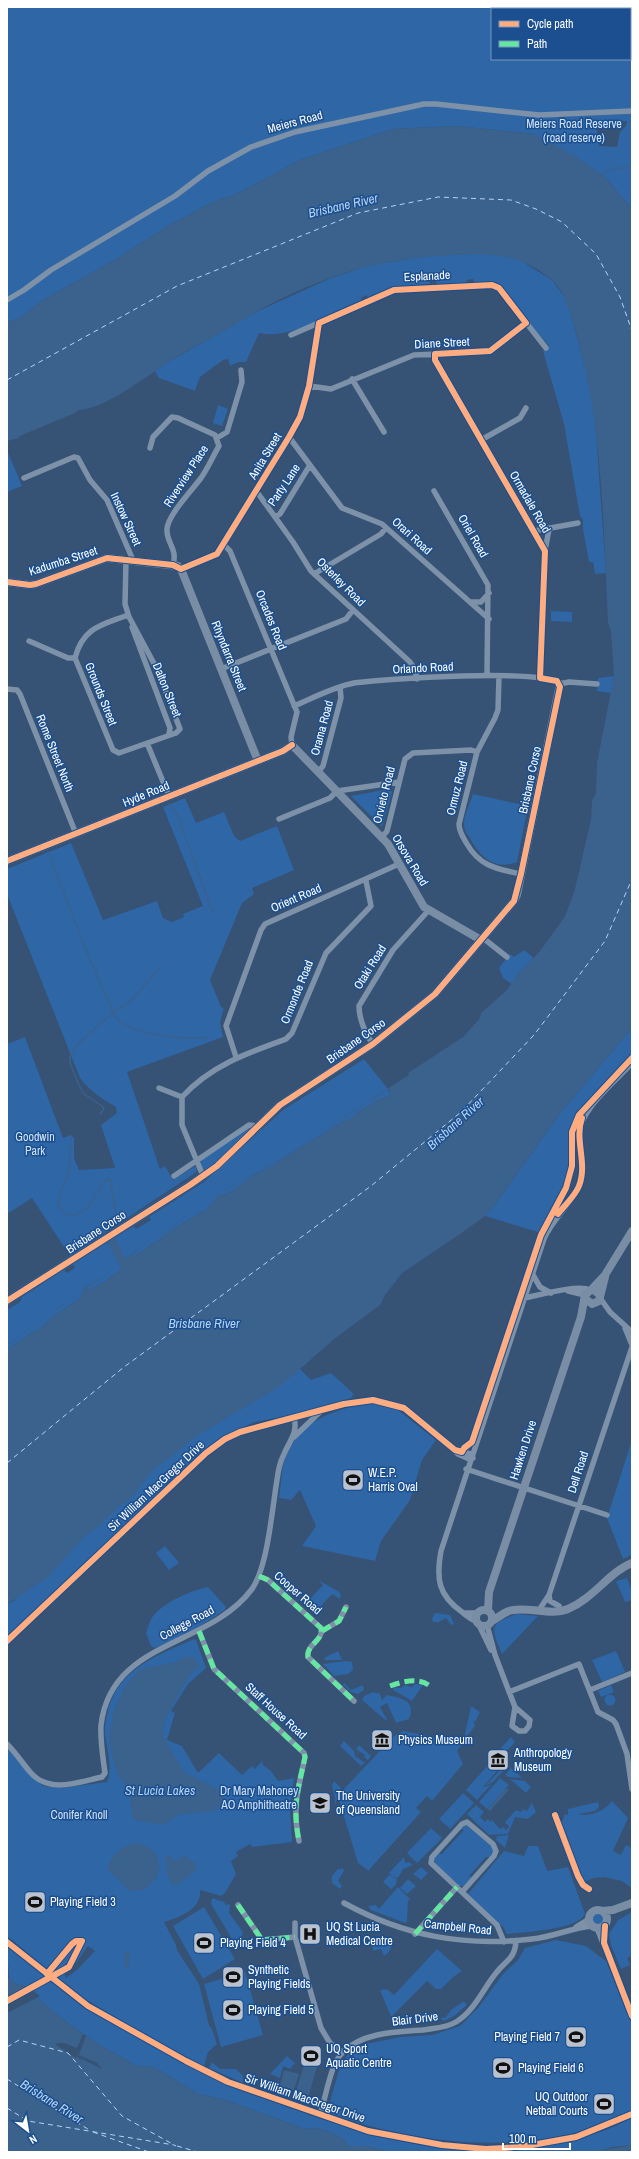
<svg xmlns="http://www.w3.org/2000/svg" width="639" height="2159" font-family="'Archivo Narrow',sans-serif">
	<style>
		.green { fill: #2f66a5; fill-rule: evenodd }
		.water { fill: #3b618d; fill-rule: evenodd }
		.pier { fill: #365274 }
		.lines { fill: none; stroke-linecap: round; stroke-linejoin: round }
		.stream { stroke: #3b618d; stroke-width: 1.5 }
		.river { stroke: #3b618d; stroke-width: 8 }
		.ferry { stroke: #b5d3f5; stroke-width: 1; stroke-dasharray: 5 4; stroke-linecap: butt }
		.street { stroke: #7d92a8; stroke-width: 5.5 }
		.secondary { stroke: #798da4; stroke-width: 8 }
		.quiet { stroke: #66e7a1; stroke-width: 5; stroke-dasharray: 10 5; stroke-linecap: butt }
		.cycleway-casing { stroke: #1b4f8f; stroke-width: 8 }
		.cycleway { stroke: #ffac80; stroke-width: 6 }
		.labels { text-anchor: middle; stroke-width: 3; stroke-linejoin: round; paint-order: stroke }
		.street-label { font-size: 12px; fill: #fff; stroke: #1b4f8f }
		.park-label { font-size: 12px; fill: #cfe3fa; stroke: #1b4f8f }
		.poi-label { font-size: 12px; fill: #fff; stroke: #1b4f8f; text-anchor: start }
		.water-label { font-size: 13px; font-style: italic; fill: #b5d3f5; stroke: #1b4f8f }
	</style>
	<rect width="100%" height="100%" fill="#365274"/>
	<path class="green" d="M7,7h625v202l-27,-32 -71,-43 -77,-8 -64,3 -93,31 -59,32 -30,11 -42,22 -54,35 -72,40 -23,18 -13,4zM492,9h138v50h-138zM617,121h10l-1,5 -6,6 -3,15 -18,-1 -3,-21 19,-1z
		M469,254h27l22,5 34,21 15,20 20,74 8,44 11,155 -11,1 -2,-12h-4l-6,-33v-9l-3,-4 -16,-92 -21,-73 6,-5 -53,-63 -22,-1 -1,-3 -6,1v3l-30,1 -1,-3h-6v3l-35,3 -27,11 -2,-3 -5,3 1,2c-31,14 -71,40 -103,33l-13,29h-8l-8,4 -2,-7 -5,1 -23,17 -5,14 -36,-13 -5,-8 106,-60 71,-32 40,-13 54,-9z
		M218,405l10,4 -6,17 -9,-3z
		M7,450l15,36 -15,6z
		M551,611l21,1v10l-21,-1z
		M614,676l-3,17 -14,-2 1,-13z
		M389,789l3,3 -10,35 -31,-31z
		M473,794l55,12 -11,56c-22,9 -38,-6 -47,-24 -3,-4 -6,-8 -6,-14 0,-9 6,-21 9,-30z
		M185,798l11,25 28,-11 10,24 6,5 37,-15 17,44 -42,18 2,6 -12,9 -32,77 11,27 3,1 -4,14 3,15 -96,35 33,97 5,-3 8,14 22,-14 2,4 -2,3 -125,83 -38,-58 -25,16v-170l18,-7 38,101 8,-3 3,3v20l5,12 36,-2 -14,-43 16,-12 -1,-6c-14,-8 -26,-16 -36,-29l-73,-184v-25l64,-26 32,77 54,-19 6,17 9,4 12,-5 -1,-3 20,-8 -40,-99z
		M524,950l10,8 -15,15 -7,11 -9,-6 -4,-10 11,-14 4,3z
		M632,1028v28l-54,59c-11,19 -3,33 -7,54 -5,23 -20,43 -30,64l-56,-17 -83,57 -18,23 -3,8 -47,35 -34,30 11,11 20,-7 23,21 -3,4 -54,16 -43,8 -22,11 -34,24 -191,180v-33l8,-4 -8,-23 379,-296 99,-65 11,-13 65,-91z
		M364,1059l24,30 2,6 -27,14 -14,11h-3l-69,42 -4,4 -17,8 -25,18 -12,4 -12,13 -24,14 -46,32 -4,2 -2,-2 8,-5 -20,13 5,4 -2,2 -22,16 -13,5v-3l5,-3 -7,3 -5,12 -27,17 -13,13 -7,3 -26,18v-40l13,-8 2,-5 42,-27 3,3 8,-5 -2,-4 61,-38 2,3 15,-9 -2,-3 55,-35 79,-72z
		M248,1127l4,1 -39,37 -10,6 -3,-9 5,-5z
		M361,1404h22l15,6 38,30 -14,20 -12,40 -29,41 -6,20 -73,-15 14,-20 -16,-36 -9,10 -12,-2c2,-12 2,-25 5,-36 12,-39 43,-49 77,-58z
		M632,1440v115l-9,4 -16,-41z
		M165,1546l14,17 -10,7 -13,-17z
		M627,1578l5,13v9l-7,2 -9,-21z
		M318,1580l20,11 3,4 -1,4 -8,-5 -12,13 -10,-8 13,-14z
		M208,1587l18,20 -1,3 -41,26 -29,12 -4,-2 -5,-13c2,-6 4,-13 7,-17 13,-15 37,-25 55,-29z
		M435,1613l15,2 4,9 -3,1 -5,-7 -7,4h-6l-1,-3z
		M517,1614l21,2 -36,38c-11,-26 -14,-30 15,-40z
		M194,1639l2,1 10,28 -18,16 -17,27 4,2 -8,27 15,6 16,27 21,-20 23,22 10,-9 3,3 7,-8 1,4 8,6 7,10 16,-3 -4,31 2,33 -40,5 -2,-3 -14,8 2,4 -7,5 5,13 -11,19 -4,3 -21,-6c2,19 -20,27 -36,32l12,23 1,5 22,34 10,41 3,4 5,15 -9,8 -4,14 -46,-24 -78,-46 -73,-60v-188l22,26 14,12 19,2 45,-6c6,-14 0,-33 -2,-48 -1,-9 2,-19 4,-27 12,-40 50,-52 85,-68zM88,1946l7,5 -18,19 -11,8 -2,-5 12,-10z
		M338,1651l4,9h-17l-1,-2z
		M616,1651l9,21 -23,10 -10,-22z
		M346,1661l6,1 1,8 -5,4 -14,2 -11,-12z
		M344,1683l7,7 12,-5 1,5 -6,4 -7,-2 -8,-7z
		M415,1684l8,1 -11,16 -19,-11v-3l8,1 4,-3 7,2z
		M611,1685l3,7 -13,5 -3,-6z
		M373,1692l7,2 2,6 5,-5c12,3 30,4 22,24l-13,4 -9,-20 -7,4 8,14 -4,-2 -22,-19 2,-4z
		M604.5 1700a5.5 5.5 0 1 1 11 0a5.5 5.5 0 1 1-11 0Z
		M471,1706l9,6 -5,10 -2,-2 2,6 -10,13h-1z
		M403,1731l60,12 -6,8 6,13 -31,37 -5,-5 -11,12 5,4 -52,58 1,2 -12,-9 -19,-63 4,-10 51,-54z
		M511,1737l4,5 -9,10 -5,-4z
		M344,1741l10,10 1,5 10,7 -4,3 -21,-20z
		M359,1745l12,11 -3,4 -4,-3 1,-2 -9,-6z
		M489,1764l8,7 -14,16 8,-2 -14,15 -11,-10z
		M502,1768l2,2 -11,12 -8,4z
		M511,1768l11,10 -14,-1 -3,-2z
		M500,1778l9,7 -22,24 -8,-7z
		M510,1779l15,2 6,6 -5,6z
		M334,1781l7,7 -6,17v-7l-3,-13z
		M463,1793l11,10 -24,26 -11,-10z
		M612,1801l16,17 -15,33 8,4 5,-10 6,3v40l-10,-7 -18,-4 -10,1 -10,4 -23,-58 4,-10 3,1v-6l30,-7 1,5 -4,4 -17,3c13,3 26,-3 34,-13z
		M532,1803l4,9 -8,7 -13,-2 -7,17 -19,1 -22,-21 9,-9 8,7 -4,5 5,5 3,-3 2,3 2,-2 8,9 3,-2 3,3 3,-3 -4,-5 11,-12 5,2 2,-3 4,2z
		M466,1825l28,23 -3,9h-5l-17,19 4,1 -8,9h-5l-25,-21 -1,-6 4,-5h4l22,-24 -4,-1z
		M431,1828l11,10 -25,25 -10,-10z
		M509,1835l-4,13 -9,-8 1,-4z
		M528,1846h10l9,25 21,-4 17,47c-8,16 -61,18 -78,20l-3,-6 -36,-34 36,-43 20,5z
		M404,1857l1,6 4,-1 4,3 -10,4 -5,9 -5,-1 -4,-4z
		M421,1867l7,6 -7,7 -8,-6z
		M343,1868l1,3 -6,10 4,5 -2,3 -8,-6v-7l5,-6z
		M389,1875l8,4 -1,6 -5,4 -8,-7z
		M408,1879l8,7 -9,8 -7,-6z
		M398,1887l12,12 -2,2 -1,21 -2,1 -34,-13 -3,-4 8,-1 3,4z
		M212,1898l12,4 2,3 4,-1 -1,9 14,19 -4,13 -4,-1 -24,-40z
		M204,1907l31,52 -32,20 -30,-53z
		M632,1912v44l-5,2 3,7 -9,4 -10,-24 -2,-11 9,-14z
		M591 1919a7 7 0 1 1 14 0a7 7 0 1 1-14 0Z
		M374,1938l18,8 -4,7 -4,3 -3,-7 -8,2 -1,-7z
		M556,1940l30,6 20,15 26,64v86c-89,48 -212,36 -305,1l12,-42 9,-16 13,-9 39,-8 32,-2 28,-9 18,-18 25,-34 15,-14 7,-12z
		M7,1945l76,62 132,72 21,10c83,29 168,64 258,62 16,-1 33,-4 49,-7 29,-4 63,-10 89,-27v28l-20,2 -15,5h-208l-23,-6h-18l-5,-7 -9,-5 -13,-5 -19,-1 -76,-28 -28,-6 -44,-27 -17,-1 -38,-21 -42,-30 -33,-29 -8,-2 -7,-5z
		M437,1949l25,22 -9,6 -12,12h-5l-9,-8 -36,36 -11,-27 7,-1 7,6z
		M245,1972l18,63 -42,12 -17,-63z
		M464,2001l3,4 -13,11 -10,5 -3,-2 2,-2 2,1 6,-8z
		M287,2056l8,7 -5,6 -7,-3 -3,12 -10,-4z
		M212,2062l8,7h16l7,7v7l-34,-15z"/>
	<path class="water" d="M457,126l77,8 44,24 27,19 27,32v819l-71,84 -65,91 -11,13 -22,16 -61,41 -18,23 -3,8 -47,35 -54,47 -83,50 -44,34 -22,28 -13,9 -21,21 -13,9 -37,41 -40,26v-254l26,-18 7,-3 13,-13 27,-17 5,-12 -13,13 -22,13 -7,9 -17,9 -5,7 -14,7 7,-5 7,-2 5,-8 17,-8 7,-9 8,-6 14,-7 12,-13 27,-15 8,-9 34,-25 14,-7 21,-18 12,-4 5,-8 23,-12 58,-34 118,-77 5,-3 -1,-2 55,-36 17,-19 1,-5 26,-23 12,-17 21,-22 24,-33 10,-25 17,-73 1,-20 4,-6 1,-31 17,-87 -3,-44 -3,-10c-5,-98 -5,-198 -33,-293 -6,-18 -9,-37 -24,-50 -35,-29 -70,-26 -112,-23 -67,3 -135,27 -193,62 -22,14 -46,25 -68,38 -25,15 -71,53 -99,54l-4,3 -55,23 -1,2 -12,3v-119l13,-4 23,-18 72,-40 54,-35 42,-22 30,-11 59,-32 93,-31zM389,1089l1,6 -7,4 -4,-1c-9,9 -22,13 -30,22h-3l-69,42 -4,4 -17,8 -25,18 -14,5 -10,12 -24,14 -46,32 -6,1 22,-18 14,-6 22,-19 11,-4 5,-8 81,-46zM119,1263l5,4 -2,2 -22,16 -14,5 1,-3 24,-15z
		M184,1657h10l5,7v4l-6,3 -10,15 -18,34 -2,16 21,36 39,20 -1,10 -7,9 -34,3 -18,11 -28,-5 -2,-2 -4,-27 -12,-18 -6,-22 -2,-15 4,-23 12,-27 15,-16 8,-3 25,-4z
		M506,1788l3,2 -19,21 -3,-2z
		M135,1843c41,5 24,55 -7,47l-12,-14 -8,-5c0,-13 14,-26 27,-28z
		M167,1855l8,6 6,-2 4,-3 11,8v6l-17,14 -7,1 -5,-13 -2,-15z
		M126,1951l4,2 -2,14 -3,1 -1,-13z
		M7,1977l9,7 8,2 33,29 42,30 38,21 17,1 44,27 28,6 76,28 19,1 13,5 9,5 5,7h18l23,6h-382z
		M306,2059l12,4 -9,32 -13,-4z
		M284,2070l15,4 -5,16 -14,-4z
		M632,2145v7h-42z"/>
	<path class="pier" d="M29,1987l11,9 -33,17v-14z
		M83,2034l3,2 -7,19 18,8 5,6 -22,-11 2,5 -4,-6 -2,1 -20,-13 1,-2h7l13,5z"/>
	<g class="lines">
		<path class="stream" d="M600,176c9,-11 22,-4 32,-12
			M170,804l7,10 36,99
			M48,852l33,85
			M82,941l31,71
			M112,1013c15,23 68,26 94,25
			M100,1114l4,-5 -2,-3 -18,-12 -6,-11 -8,-20v-6l7,-12 35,-32 18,-11 31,-36
			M71,1138c-1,10 -1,22 -2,32 -3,18 -21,30 -2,46 29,-3 23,-22 40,-37h3l7,39"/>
		<path class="river" d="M113,1243l13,27"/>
		<path class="ferry" d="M7,380l170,-94 181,-73 80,-16 73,3 25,9 26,13 34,32 24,43 12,34
			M7,1463l117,-96 247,-181 90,-74 73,-77 71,-94 27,-62
			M7,2047l12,-7 49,13 54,63 54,30
			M7,2079l84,52
			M7,2108l21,13 146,24
			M93,2132l56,20
			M177,2146l21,6"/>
		<path class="street" d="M7,300l17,-10 27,-20 124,-74 33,-25 43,-24 44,-15 129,-28h12l103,11 93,-4
			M291,335l103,-45 98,-5 7,3 47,60
			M435,354v6l110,191 -5,127
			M352,379l32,53
			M309,386l22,3 83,-34 73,-3 39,-29
			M289,437l53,71 40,16 107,95
			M217,438l10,-6 15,-50 -1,-12
			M481,440l39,-22 6,-10
			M150,448l3,-11 19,-20 6,1 37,17 4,11c-6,10 -11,22 -18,32 -9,12 -33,37 -34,51 -1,14 11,19 6,36
			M24,478l50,-21 4,1 12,22 17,20 26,60
			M434,491l54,94 -1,90
			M257,492l36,50 18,29 99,91 5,7 2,10
			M275,517l5,-3 30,-49
			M534,531l44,-8
			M224,545l6,6 67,161 -6,25 1,8
			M545,551l4,-22
			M126,560l-1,44 4,13
			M181,569l36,-15 72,-117 11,-20 9,-31 10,-63
			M314,574l67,-40 5,-6
			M470,602h11l8,-9
			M128,615l30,56 22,58 -4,4 -57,20 -6,-3 -38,-92c8,-31 27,-33 53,-43z
			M132,627l38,101 -1,6
			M29,641l39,17h7
			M221,669l125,-50 7,-9
			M499,676l-1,34 -3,8 -18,34 -18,72c0,8 4,13 8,20 13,23 31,25 54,30
			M7,689l10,1 3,4 56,140
			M294,706c19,-8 39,-19 60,-23 28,-4 189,-15 206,1l9,-2 28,2
			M147,743l22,53
			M318,772l5,-6 18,-68 -1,-11
			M279,819l51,-21 7,-7 62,-9
			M382,837l5,-6 18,-72 8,-6 58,-3 6,2
			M483,938l24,19
			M373,1044c-8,-10 -14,-26 -14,-38l34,-56 35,-39
			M236,1057l-10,-31 35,-96 4,-6 134,-60
			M159,1088l23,9
			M174,1176l75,-51 9,1
			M203,1176l-21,-51v-28c28,-31 65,-44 104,-58l6,-6 34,-80 45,-47 -5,-25
			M533,1275l7,12 11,6
			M568,1291l17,4
			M525,1298c15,-3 53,-14 65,-8
			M600,1298l10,14 22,20
			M625,1328l7,17
			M294,1437l27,-26
			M455,1450l16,4 2,4
			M466,1469l141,46
			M259,1576l9,4 53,48c3,13 -15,16 -13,29l46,44
			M549,1595l1,6 9,5
			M541,1607l8,-12 83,-248
			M464,1613h13
			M476,1621c-6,-2 -9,-5 -14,-9 -24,-17 -26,-33 -21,-61l103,-312c8,-20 29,-36 35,-53 6,-17 2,-31 0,-48 -2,-27 36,-56 53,-75
			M479,1625l12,25
			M487,1625l8,30 20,52 15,13 -1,6 -4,5h-6l-7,-5 3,-19
			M199,1631l15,38 90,84 1,4c-7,33 -13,49 -6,84
			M322,1631l17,-10 7,-14
			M7,1641l199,-188 19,-14 15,-7 104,-28 29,-4 31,8 32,25 22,21 11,5 4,-1
			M590,1690l42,-17
			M509,1692l70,-28 19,48 15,8 3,4 11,30 5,35
			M7,1744c9,9 16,20 24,29 19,21 48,9 71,4l3,-4c-2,-15 -5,-32 -4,-48 10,-85 107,-77 151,-136 16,-23 20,-80 25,-109 1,-9 3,-18 7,-26 6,-14 14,-21 10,-37
			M462,1892l32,-36 2,-5 -3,-7 -26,-22 -5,2 -30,33 -1,6 66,62 7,17
			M344,1903c60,33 120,44 188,36 21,-2 39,-11 60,-13
			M238,1905l24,35 33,-3
			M295,1923v14l26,91 9,15 12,9
			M576,1927l13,-8
			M597,1928l35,88
			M415,1934l42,-47
			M603,1941l2,-15
			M7,1942l81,64 98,55 42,21 140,49 74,14 44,4 19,-1 27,-3 44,-8 56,-23
			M320,2114c6,-16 10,-50 23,-62 20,-20 54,-20 80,-22 11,-2 23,-2 33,-8 19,-12 27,-33 40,-49 10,-13 19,-14 20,-32"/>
		<path class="secondary" d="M7,582l23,3 6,-1 71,-26 71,8 3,3 77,192
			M7,861l276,-110 9,-6 96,99 36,63 57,33
			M592,1289l13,-14 27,-44
			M586,1299l6,5 7,-3 6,-24
			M7,1301l183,-116 27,-19 63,-61 93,-61 62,-50 79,-93 3,-6 43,-211
			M476 1618a8 8 0 1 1 16 0a8 8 0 1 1-16 0Z
			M488,1611l1,-19 92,-275 4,-22 7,-6 7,5
			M492,1621c7,-4 13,-10 21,-11 18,-3 38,6 55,-1 26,-11 41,-37 64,-46
			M589 1919a9 9 0 1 1 18 0a9 9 0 1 1-18 0Z
			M602,1911l11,-1 19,-7"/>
		<path class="quiet" d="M259,1576l9,4 53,48c3,13 -15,16 -13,29l46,44
			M199,1631l15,38 90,84 1,4c-7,33 -13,49 -6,84
			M322,1631l17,-10 7,-14
			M390,1686c14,-5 30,-9 41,1
			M238,1905l24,35 33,-3
			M415,1934l42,-47"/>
		<g class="cycleway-casing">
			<path id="cycleway" d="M7,582l23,3 6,-1 71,-26 66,7 8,4 36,-15 72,-117 11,-20 9,-31 10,-63 75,-33 98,-5 7,3 27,35 -36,28 -55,3v6l110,191 -5,127 17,3 3,6 -39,187 -7,27 -79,93 -62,50 -93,61 -63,61 -27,19 -183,116
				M7,861l276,-110 9,-6
				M558,1214c7,-9 17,-18 21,-28 9,-23 -5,-46 3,-68
				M7,1641l199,-188 19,-14 15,-7 104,-28 29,-4 31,8 51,42 7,2 2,-4 8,-6 69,-207 25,-47 6,-22v-34l7,-17 53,-57
				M555,1815l23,61 5,9 6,4
				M605,1926l-1,17 28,73
				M7,1942l81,64 98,55 42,21 140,49 74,14 44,4 19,-1 27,-3 44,-8 56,-23
				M7,2001l62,-34 13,-26h-6l-4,3 -25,30"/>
		</g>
		<use href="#cycleway" class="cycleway"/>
	</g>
	<defs>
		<g id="stadium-square" transform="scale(1.15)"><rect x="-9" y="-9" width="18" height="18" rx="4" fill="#b9c2ce" stroke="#1b4f8f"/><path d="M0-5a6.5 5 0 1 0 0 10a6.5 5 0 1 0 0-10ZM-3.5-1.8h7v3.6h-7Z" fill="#111"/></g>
		<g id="museum-square" transform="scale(1.15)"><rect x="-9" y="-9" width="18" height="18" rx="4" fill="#b9c2ce" stroke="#1b4f8f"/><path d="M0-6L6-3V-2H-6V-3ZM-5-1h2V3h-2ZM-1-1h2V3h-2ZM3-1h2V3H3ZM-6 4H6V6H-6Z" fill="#111"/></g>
		<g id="university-square" transform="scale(1.15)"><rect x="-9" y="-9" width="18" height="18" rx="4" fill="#b9c2ce" stroke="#1b4f8f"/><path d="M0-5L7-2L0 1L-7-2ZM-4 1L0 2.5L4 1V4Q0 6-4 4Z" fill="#111"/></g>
		<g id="hospital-square" transform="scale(1.15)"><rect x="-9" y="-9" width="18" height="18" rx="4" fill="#b9c2ce" stroke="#1b4f8f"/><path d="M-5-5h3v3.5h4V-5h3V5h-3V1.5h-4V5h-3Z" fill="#111"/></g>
	</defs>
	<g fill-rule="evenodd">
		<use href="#stadium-square" x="353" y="1480"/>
		<use href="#museum-square" x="382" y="1740"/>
		<use href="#museum-square" x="498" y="1760"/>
		<use href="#university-square" x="320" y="1803"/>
		<use href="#stadium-square" x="35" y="1902"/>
		<use href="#hospital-square" x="310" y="1934"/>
		<use href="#stadium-square" x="204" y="1943"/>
		<use href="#stadium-square" x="233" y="1977"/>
		<use href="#stadium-square" x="233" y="2010"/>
		<use href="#stadium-square" x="576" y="2037"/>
		<use href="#stadium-square" x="311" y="2056"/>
		<use href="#stadium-square" x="503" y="2068"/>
		<use href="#stadium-square" x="604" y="2104"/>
	</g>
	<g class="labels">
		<g class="street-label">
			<text transform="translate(295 122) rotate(-15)" y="4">Meiers Road</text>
			<text transform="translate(427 276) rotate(-3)" y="4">Esplanade</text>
			<text transform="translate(442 343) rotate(-3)" y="4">Diane Street</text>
			<text transform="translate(265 456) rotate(-59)" y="4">Anita Street</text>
			<text transform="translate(186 476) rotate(-57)" y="4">Riverview Place</text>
			<text transform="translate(284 485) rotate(-56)" y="4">Party Lane</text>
			<text transform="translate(530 502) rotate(60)" y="4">Ormadale Road</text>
			<text transform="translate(126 519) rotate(65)" y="4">Instow Street</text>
			<text transform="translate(412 536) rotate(42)" y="4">Orari Road</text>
			<text transform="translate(473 536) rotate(60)" y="4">Oriel Road</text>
			<text transform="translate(63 561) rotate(-18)" y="4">Kadumba Street</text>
			<text transform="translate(341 582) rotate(45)" y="4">Osterley Road</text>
			<text transform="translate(271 620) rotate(68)" y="4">Orcades Road</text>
			<text transform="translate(229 656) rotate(68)" y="4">Rhyndarra Street</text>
			<text transform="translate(423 668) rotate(-3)" y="4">Orlando Road</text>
			<text transform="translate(167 690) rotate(68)" y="4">Dalton Street</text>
			<text transform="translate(101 694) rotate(68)" y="4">Grounds Street</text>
			<text transform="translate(322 728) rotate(-75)" y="4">Orama Road</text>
			<text transform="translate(55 753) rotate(68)" y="4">Rome Street North</text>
			<text transform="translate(530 780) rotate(-78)" y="4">Brisbane Corso</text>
			<text transform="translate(457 788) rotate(-76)" y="4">Ormuz Road</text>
			<text transform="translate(146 794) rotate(-22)" y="4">Hyde Road</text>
			<text transform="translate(384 795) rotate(-76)" y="4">Orvieto Road</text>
			<text transform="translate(410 860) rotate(59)" y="4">Orsova Road</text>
			<text transform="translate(296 898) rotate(-23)" y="4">Orient Road</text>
			<text transform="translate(370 967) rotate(-58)" y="4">Otaki Road</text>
			<text transform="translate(297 992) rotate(-68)" y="4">Ormonde Road</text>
			<text transform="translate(356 1041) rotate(-35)" y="4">Brisbane Corso</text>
			<text transform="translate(96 1232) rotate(-33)" y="4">Brisbane Corso</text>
			<text transform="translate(523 1450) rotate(-72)" y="4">Hawken Drive</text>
			<text transform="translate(578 1472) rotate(-72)" y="4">Dell Road</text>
			<text transform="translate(156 1486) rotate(-43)" y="4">Sir William MacGregor Drive</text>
			<text transform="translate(298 1593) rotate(41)" y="4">Cooper Road</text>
			<text transform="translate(187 1623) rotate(-28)" y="4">College Road</text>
			<text transform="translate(276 1711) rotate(42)" y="4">Staff House Road</text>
			<text transform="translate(458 1927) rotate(6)" y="4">Campbell Road</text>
			<text transform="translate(415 2019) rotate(-7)" y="4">Blair Drive</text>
			<text transform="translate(305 2098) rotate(19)" y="4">Sir William MacGregor Drive</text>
		</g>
		<g class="park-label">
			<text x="574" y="128">Meiers Road Reserve<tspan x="574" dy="14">(road reserve)</tspan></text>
			<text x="35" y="1141">Goodwin<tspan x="35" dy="14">Park</tspan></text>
			<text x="259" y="1795">Dr Mary Mahoney<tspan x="259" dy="14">AO Amphitheatre</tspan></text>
			<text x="79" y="1819">Conifer Knoll</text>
		</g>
		<g class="poi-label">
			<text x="368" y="1477">W.E.P.<tspan x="368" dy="14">Harris Oval</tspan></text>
			<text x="398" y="1744">Physics Museum</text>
			<text x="514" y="1757">Anthropology<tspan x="514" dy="14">Museum</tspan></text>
			<text x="336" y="1800">The University<tspan x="336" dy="14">of Queensland</tspan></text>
			<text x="50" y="1906">Playing Field 3</text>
			<text x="326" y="1931">UQ St Lucia<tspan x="326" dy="14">Medical Centre</tspan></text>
			<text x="220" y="1947">Playing Field 4</text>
			<text x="248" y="1974">Synthetic<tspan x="248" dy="14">Playing Fields</tspan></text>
			<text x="248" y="2014">Playing Field 5</text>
			<text x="560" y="2041" text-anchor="end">Playing Field 7</text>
			<text x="326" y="2053">UQ Sport<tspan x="326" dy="14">Aquatic Centre</tspan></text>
			<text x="518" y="2072">Playing Field 6</text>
			<text x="588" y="2101" text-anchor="end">UQ Outdoor<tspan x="588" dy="14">Netball Courts</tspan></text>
		</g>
		<g class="water-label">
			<text transform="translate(343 205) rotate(-13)" y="5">Brisbane River</text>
			<text transform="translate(455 1123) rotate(-42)" y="5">Brisbane River</text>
			<text x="204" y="1328">Brisbane River</text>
			<text x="160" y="1795">St Lucia Lakes</text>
			<text transform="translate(52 2101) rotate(32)" y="5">Brisbane River</text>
		</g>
	</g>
	<rect width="639" height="2159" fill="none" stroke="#ffffff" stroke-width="16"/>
	<rect x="491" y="8" width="140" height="52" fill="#1b4f8f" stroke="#7695bc"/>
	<rect x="499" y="21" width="20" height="6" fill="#ffac80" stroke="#7695bc"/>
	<text x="527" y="28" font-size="12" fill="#ffffff">Cycle path</text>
	<rect x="499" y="41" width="20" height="6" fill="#66e7a1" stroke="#7695bc"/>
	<text x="527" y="48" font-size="12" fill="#ffffff">Path</text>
	<g transform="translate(28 2131) rotate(149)" stroke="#1b4f8f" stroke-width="3" paint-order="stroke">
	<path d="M0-3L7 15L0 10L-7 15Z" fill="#ffffff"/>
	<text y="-6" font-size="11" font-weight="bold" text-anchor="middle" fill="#ffffff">N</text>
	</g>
	<path d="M503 2143v6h67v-6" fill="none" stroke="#ffffff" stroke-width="2"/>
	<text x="509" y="2143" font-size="12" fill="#ffffff" stroke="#1b4f8f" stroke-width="3" paint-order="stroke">100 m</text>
</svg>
